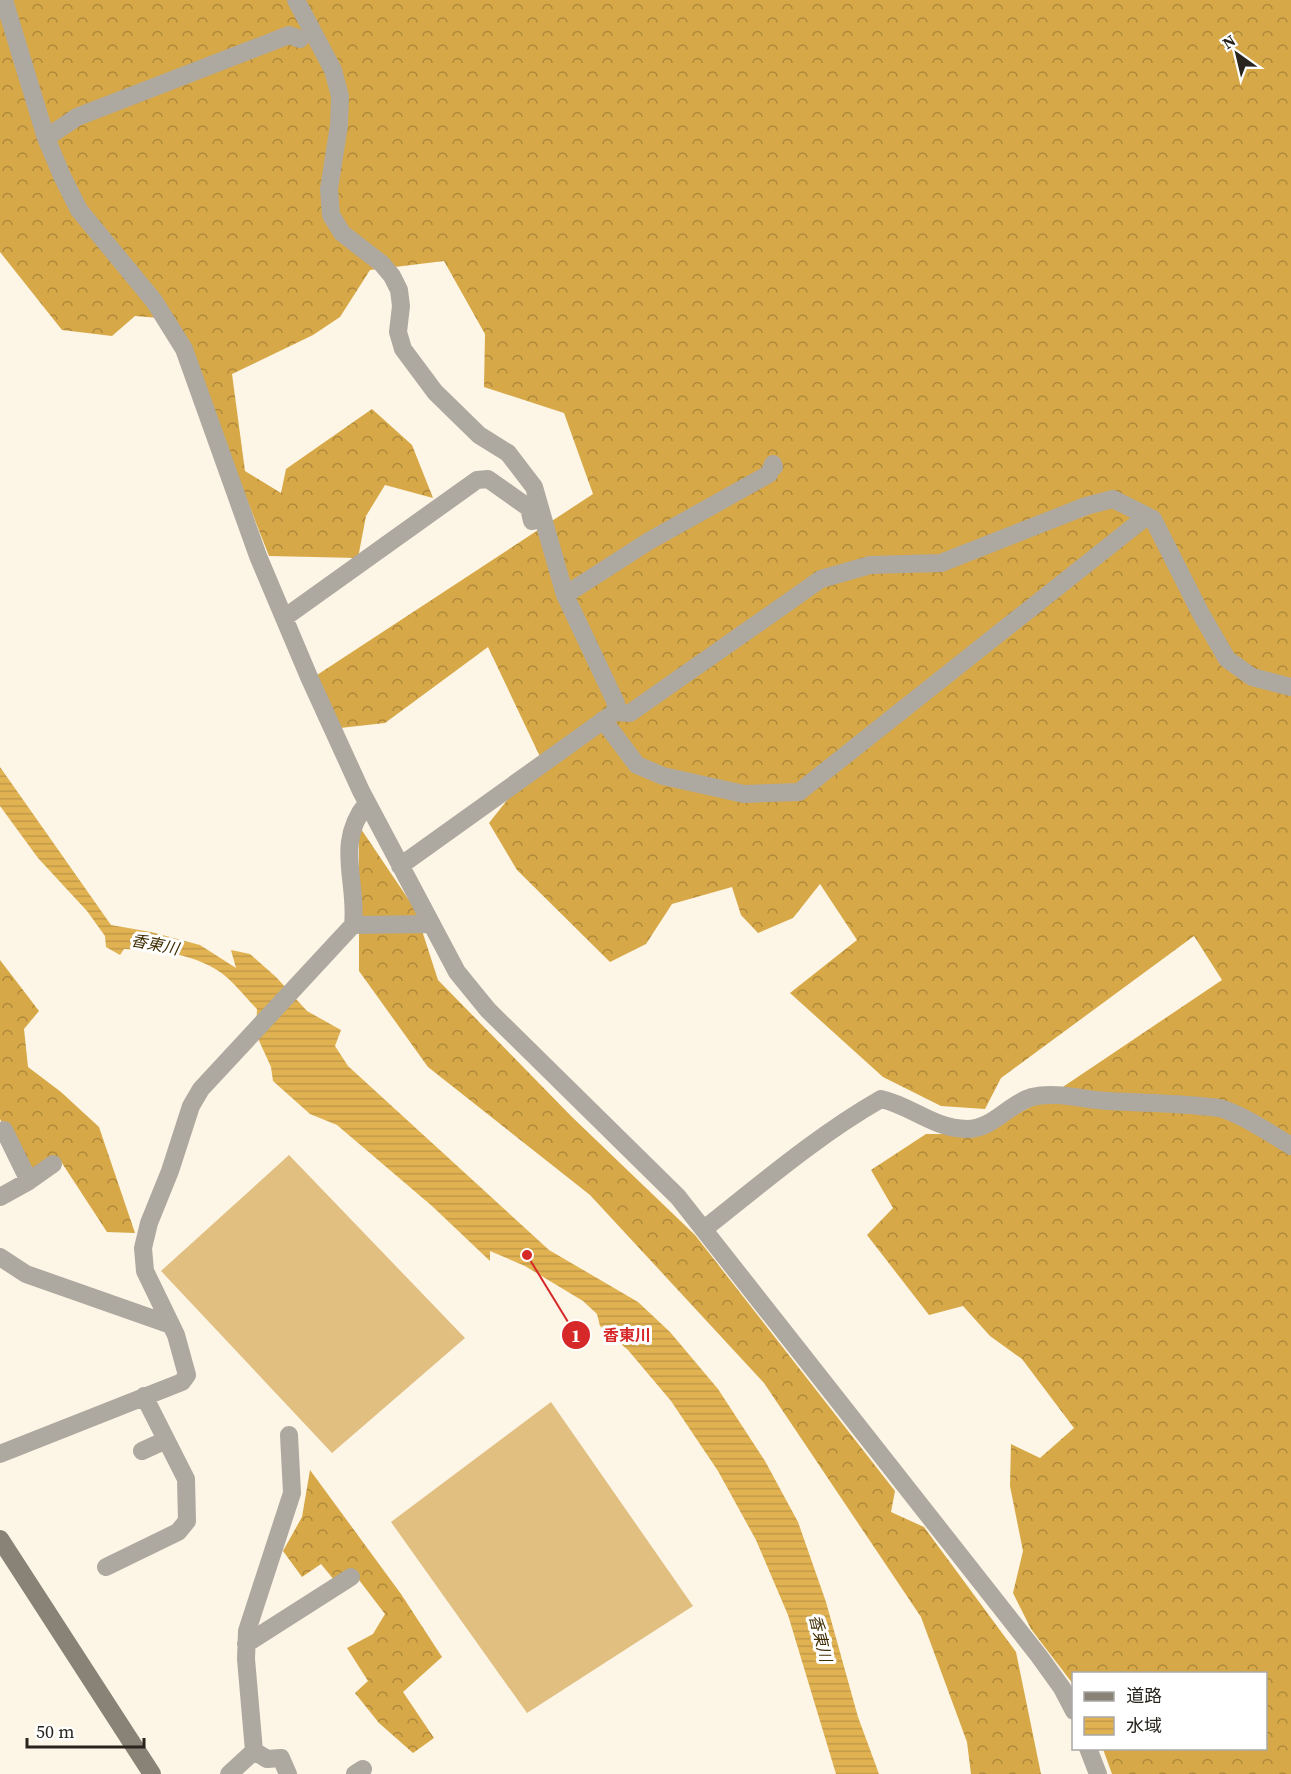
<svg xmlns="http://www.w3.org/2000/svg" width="1291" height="1774" font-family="'Source Serif 4','Noto Sans JP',serif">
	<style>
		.forest { fill: url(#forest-crowns) }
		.garden { fill: #e1bf81 }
		.water { fill: url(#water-rules) }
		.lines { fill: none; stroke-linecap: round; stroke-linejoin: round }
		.street { stroke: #ada8a0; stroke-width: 18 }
		.secondary { stroke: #898377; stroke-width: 18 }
		.labels { text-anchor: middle; stroke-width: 6; stroke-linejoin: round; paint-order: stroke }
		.water-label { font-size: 16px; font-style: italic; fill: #402d02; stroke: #fff }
		.leader { fill: none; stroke: #d62828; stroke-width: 2 }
		.callout-dot { fill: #d62828; stroke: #fff; stroke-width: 2 }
		.mark-label { font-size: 18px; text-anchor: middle; font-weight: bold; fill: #fff }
		.callout-label { font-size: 16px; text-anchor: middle; font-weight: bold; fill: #d62828; stroke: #fff; stroke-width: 6; stroke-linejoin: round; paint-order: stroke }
	</style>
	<defs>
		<pattern id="forest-crowns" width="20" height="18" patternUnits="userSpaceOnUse" patternTransform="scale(1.5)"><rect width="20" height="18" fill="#d7a847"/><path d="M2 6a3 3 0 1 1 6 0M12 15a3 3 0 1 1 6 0" fill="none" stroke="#ae893b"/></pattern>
		<pattern id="water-rules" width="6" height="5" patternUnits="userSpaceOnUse" patternTransform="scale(1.5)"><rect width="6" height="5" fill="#e1b252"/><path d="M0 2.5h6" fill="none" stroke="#c19947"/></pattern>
	</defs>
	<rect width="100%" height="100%" fill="#fdf5e5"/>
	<path class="forest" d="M0,0h1291v1774h-179l-9,-25 163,-1v-74h-192l-1,10 -42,-55 -18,-36 10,-42 -13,-65 1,-42 29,14 34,-30 -52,-69 -32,-23 -27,-30 -34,9 -62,-80 26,-27 -22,-38 55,-36h53l63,-33 180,-121 -28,-44 -193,142 -16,31 -44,-3 -58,-29 -93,-84 67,-53 -37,-56 -27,34 -35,15 -17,-18 -9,-28 -60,17 -26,40 -36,18 -93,-92 -28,-47 30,-38 25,-20 -56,-118 -103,76 -45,5 -23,-53 276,-181 -29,-81 -80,-26 1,-53 -41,-73 -74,9 -30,47 -27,18 -81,39 13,97 36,22 5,-24 86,-60 40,36 21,53 -48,-13 -19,31 -8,42 -89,-2 -81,-207 -17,-30 -36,-3 -23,20 -50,-6 -62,-78z
		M359,826l56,83 23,71 133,136 124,119 200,256 -4,21 33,15 92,125 25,122h-70l-4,-32 -46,-125 -157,-234 -174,-188 -162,-128 -69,-96z
		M0,960l39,51 -15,18 4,38 33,25 38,35 36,106 -28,-1 -47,-72 -31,15 -29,-56z
		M310,1470l91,124 41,63 -39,35 31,46 -21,15 -34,-30 -24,-30 13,-12 -21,-33 26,-14 12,-20 -26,-34 -24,1 -14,-17 -19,13 -19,-26 19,-34z"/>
	<path class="garden" d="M289,1155l176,183 -133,115 -171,-182z
		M551,1402l142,204 -166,107 -136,-191z"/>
	<path class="water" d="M0,767l111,158 40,7 49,13 36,23 -5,-18 19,4 26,23 31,34 34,19 -6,16 13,20 201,184 89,52 32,30 48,57 47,72 33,61 28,80 32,115 21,57h-43l-48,-159 -32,-75 -38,-69 -47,-70 -43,-51 -28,-24 -3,-12 -14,-13 -58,-35 -35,-15v10l-58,-55 -95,-81 -27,-11 -37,-33 -2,-14 -15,-33 1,-25c-12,-12 -23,-27 -37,-37 -28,-19 -63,-22 -96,-23l-4,6 -14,-8 -1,-11 -18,-25 -49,-53 -38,-52z"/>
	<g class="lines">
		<path class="street" d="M4,0l42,138 16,38 17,34 75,91 30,48 74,207 51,121 52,114 96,181 31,38 190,187 361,459 23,32 12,23
			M296,0l37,70 7,26 -1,29 -10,64 2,26 11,18 40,31 10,12 7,14 2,16 -3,26 5,17 32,43 44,43 29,18 26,34 31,108 51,108 -1,9 -215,154
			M46,138l31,-21 212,-82 11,4
			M565,595l84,-54 120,-67 4,-10 1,3
			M284,618l193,-138 11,-1 41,29 3,13 8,-2
			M615,712l15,1 191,-134 49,-14 71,-2 145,-57 27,-7 40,20 48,95 26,45 25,18 39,10
			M603,720l34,45 26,11 81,18 55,-2 348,-276
			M353,925l78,-1
			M29,1181l24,-17
			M0,1197l29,-16 -25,-51
			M704,1229c57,-45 114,-94 177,-130 31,7 51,29 86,30 26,0 41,-25 65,-32 24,-6 52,3 77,4 30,2 61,2 91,5 7,1 16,1 23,3 23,8 47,24 68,37
			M0,1257l26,17 145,51
			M142,1451l24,-11
			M0,1454l182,-72 5,-7 -11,-40 -31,-64 -2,-23 6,-25 21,-52 21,-65 10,-17 152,-164c5,-44 -19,-81 14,-122
			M106,1567l72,-35 9,-11 -1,-42 -42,-83
			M246,1644l105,-67
			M1088,1748l10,26
			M254,1751l13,8 14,-1 7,16
			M229,1774l25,-23 -8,-92 1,-28 45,-138 -3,-58
			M355,1774l8,-5"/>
		<path class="secondary" d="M0,1539l152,235"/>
	</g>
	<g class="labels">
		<g class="water-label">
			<text transform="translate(155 944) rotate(11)" y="6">香東川</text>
			<text transform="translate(821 1638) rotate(76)" y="6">香東川</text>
		</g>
	</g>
	<path class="leader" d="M527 1255L576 1335"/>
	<g class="callout-dot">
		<circle cx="527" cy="1255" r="6"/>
		<circle cx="576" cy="1335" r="15"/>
	</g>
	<g class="mark-label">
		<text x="576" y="1342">1</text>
	</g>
	<g class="callout-label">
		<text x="627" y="1341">香東川</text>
	</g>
	<rect x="1072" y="1672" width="195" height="78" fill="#ffffff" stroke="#a9a8a5" stroke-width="1.5"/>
	<rect x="1084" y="1692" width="30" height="9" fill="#898377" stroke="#a9a8a5" stroke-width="1.5"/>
	<text x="1126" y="1702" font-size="18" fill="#29251e">道路</text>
	<rect x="1084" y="1717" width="30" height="18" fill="url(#water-rules)" stroke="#a9a8a5" stroke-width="1.5"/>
	<text x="1126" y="1732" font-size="18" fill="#29251e">水域</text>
	<g transform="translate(1237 54) rotate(326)" stroke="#ffffff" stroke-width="4.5" paint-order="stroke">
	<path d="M0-4.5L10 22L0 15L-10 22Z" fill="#29251e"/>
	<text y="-9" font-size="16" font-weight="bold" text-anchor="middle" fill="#29251e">N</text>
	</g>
	<path d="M27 1738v9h117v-9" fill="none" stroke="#29251e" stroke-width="3"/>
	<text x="36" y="1738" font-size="18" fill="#29251e" stroke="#ffffff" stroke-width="4.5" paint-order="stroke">50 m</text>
</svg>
